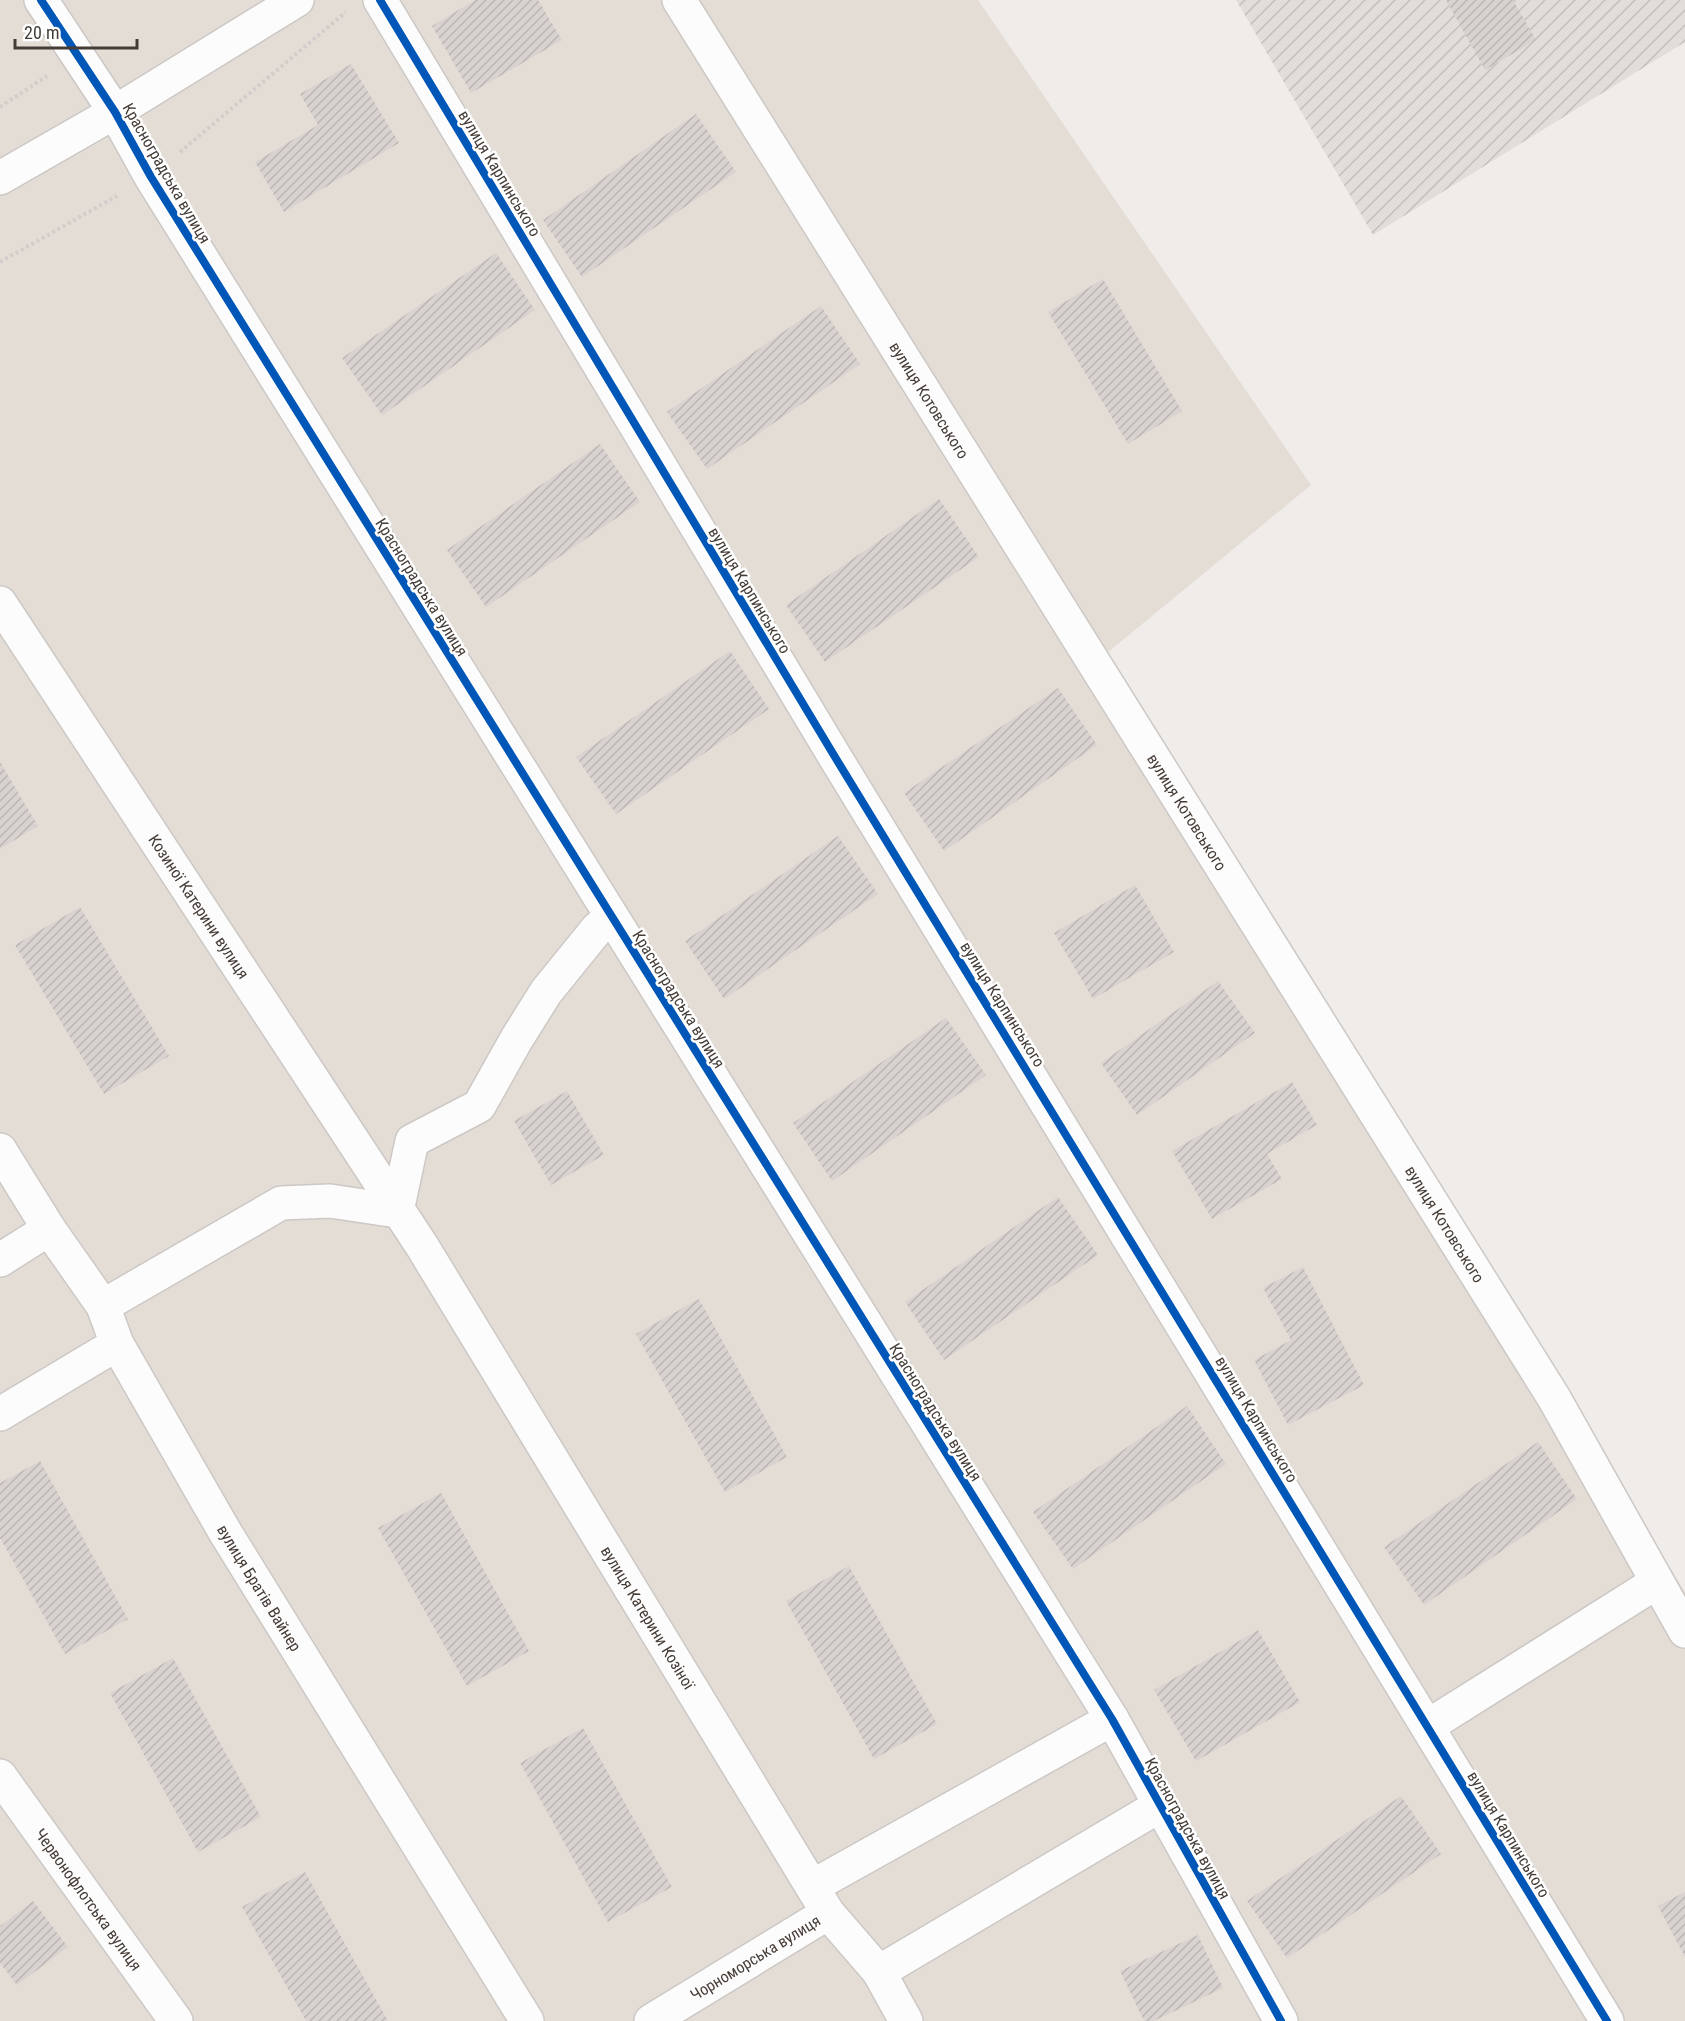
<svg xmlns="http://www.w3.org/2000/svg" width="1685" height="2021" font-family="'Roboto Condensed',sans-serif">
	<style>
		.residential { fill: #e4ddd6 }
		.industrial { fill: url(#industrial-furrows) }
		.building { fill: url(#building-hatch) }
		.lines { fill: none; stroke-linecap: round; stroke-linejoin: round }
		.minor-casing { stroke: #ccc8c5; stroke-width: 36 }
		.path { stroke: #d0cdcb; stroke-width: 4; stroke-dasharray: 3 3; stroke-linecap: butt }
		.minor { stroke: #fdfcfc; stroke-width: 33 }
		.cycleway-casing { stroke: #fff; stroke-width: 11 }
		.cycleway { stroke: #0057b8; stroke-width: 8 }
		.labels { text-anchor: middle; stroke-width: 5; stroke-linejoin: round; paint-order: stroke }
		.street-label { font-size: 16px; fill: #453c36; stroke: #fff }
	</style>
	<defs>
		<pattern id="industrial-furrows" width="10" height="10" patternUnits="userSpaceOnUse" patternTransform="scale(1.5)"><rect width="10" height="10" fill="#e3ddda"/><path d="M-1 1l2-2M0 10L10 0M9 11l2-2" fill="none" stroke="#c4bfbc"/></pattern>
		<pattern id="building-hatch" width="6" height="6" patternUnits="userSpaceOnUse" patternTransform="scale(1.5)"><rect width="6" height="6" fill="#d8d3d0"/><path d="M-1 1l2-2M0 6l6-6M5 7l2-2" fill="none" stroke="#bbb6b3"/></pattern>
	</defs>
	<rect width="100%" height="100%" fill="#f0ece9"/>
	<path class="residential" d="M0,0h978l333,485 -210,173 584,934v429h-1685z"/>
	<path class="industrial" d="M1236,0h449v42l-312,193z"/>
	<path class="building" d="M475,0h63l24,40 -91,53 -39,-67z
		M1446,0h67l23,40 -51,30z
		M351,64l48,79 -115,69 -29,-50 63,-37 -18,-31z
		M696,114l40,58 -154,105 -39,-57z
		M496,253l39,57 -153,105 -40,-57z
		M1103,279l79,132 -54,33 -80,-132z
		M821,306l39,58 -153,105 -40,-57z
		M600,444l40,58 -154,105 -39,-57z
		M939,499l40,58 -154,105 -39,-57z
		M730,651l39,58 -153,105 -40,-57z
		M1058,688l39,57 -153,106 -40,-58z
		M0,762l38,64 -38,23z
		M838,836l40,58 -154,105 -39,-58z
		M1135,885l39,67 -81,47 -39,-66z
		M80,907l89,149 -65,38 -89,-149z
		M1218,981l37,52 -118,82 -36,-52z
		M946,1018l40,57 -154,106 -39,-58z
		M1292,1082l25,43 -50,29 15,25 -70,40 -40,-68z
		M567,1091l37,64 -53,30 -37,-64z
		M1058,1197l40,58 -154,105 -39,-58z
		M1303,1267l61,118 -76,40 -34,-65 37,-20 -28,-52z
		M699,1299l88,158 -62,35 -89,-158z
		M1187,1406l39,58 -153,105 -40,-57z
		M1538,1442l39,57 -153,106 -40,-58z
		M40,1461l88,158 -63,35 -65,-116v-55z
		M441,1493l88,158 -62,35 -89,-158z
		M849,1566l88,158 -63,35 -88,-158z
		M1258,1630l42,72 -104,59 -42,-71z
		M173,1658l88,159 -63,35 -88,-159z
		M583,1728l89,159 -64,35 -88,-159z
		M1401,1796l40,58 -154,104 -40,-57z
		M305,1872l83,149h-82l-64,-114z
		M1685,1892v65l-27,-51z
		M33,1901l35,46 -51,38 -17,-22v-37z
		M1198,1935l25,53 -69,33h-10l-24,-50z"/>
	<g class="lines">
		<g class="minor-casing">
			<g id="minor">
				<path d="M41,0l74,112 36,65 961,1542 169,302"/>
				<path d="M380,0l455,757 772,1264"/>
				<path id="s1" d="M679,0l875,1398 131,233"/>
				<path d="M0,178l115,-66 182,-112"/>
				<path id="s2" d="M0,603l422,643 406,667 51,59 27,49"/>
				<path id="s3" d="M0,1150l49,79 54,77 14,38 108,188 302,489"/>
				<path d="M397,1211l15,-70 67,-35 37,-66 30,-48 51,-63 14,-13"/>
				<path d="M0,1260l49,-31"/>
				<path d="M103,1306l178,-103 49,-2 67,10"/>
				<path d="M0,1414l117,-70"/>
				<path d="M1428,1726l229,-144"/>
				<path id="s4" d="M0,1776l176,245"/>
				<path d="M813,1886l299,-167"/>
				<path d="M879,1972l280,-166"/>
				<path id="s5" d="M651,2021l177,-108"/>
			</g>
		</g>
		<path class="path" d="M0,107l47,-31
			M180,152l166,-140
			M0,262l117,-66"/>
		<use href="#minor" class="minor"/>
		<g class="cycleway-casing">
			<path id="cycleway" d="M41,0l74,112 36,65 961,1542 169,302
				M380,0l455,757 772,1264"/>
		</g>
		<use href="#cycleway" class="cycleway"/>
	</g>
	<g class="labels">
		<g class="street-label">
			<text transform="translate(167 173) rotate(60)" y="6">Красноградська вулиця</text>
			<text transform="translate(500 173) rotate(59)" y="6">вулиця Карпинського</text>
			<text dy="6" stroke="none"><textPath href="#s1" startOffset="472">вулиця Котовського</textPath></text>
			<text transform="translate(422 587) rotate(58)" y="6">Красноградська вулиця</text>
			<text transform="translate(750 590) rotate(59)" y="6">вулиця Карпинського</text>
			<text dy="6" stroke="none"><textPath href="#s1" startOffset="958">вулиця Котовського</textPath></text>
			<text dy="6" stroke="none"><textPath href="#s2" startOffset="363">Козиної Катерини вулиця</textPath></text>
			<text transform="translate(679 999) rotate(58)" y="6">Красноградська вулиця</text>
			<text transform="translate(1003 1004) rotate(58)" y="6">вулиця Карпинського</text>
			<text dy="6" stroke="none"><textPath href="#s1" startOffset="1444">вулиця Котовського</textPath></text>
			<text transform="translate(936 1412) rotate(58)" y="6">Красноградська вулиця</text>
			<text transform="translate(1257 1419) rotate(59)" y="6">вулиця Карпинського</text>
			<text dy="6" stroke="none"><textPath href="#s3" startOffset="510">вулиця Братів Вайнер</textPath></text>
			<text dy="6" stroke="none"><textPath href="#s2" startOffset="1204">вулиця Катерини Козіної</textPath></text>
			<text transform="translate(1188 1828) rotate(61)" y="6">Красноградська вулиця</text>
			<text transform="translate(1509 1834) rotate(59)" y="6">вулиця Карпинського</text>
			<text dy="6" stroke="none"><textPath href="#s4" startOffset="152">Червонофлотська вулиця</textPath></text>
			<text dy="6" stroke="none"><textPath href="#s5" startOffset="122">Чорноморська вулиця</textPath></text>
		</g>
	</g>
	<path d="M15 39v9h122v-9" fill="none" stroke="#453c36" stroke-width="3"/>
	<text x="24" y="39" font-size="18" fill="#453c36" stroke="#ffffff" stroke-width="4.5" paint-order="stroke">20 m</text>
</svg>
